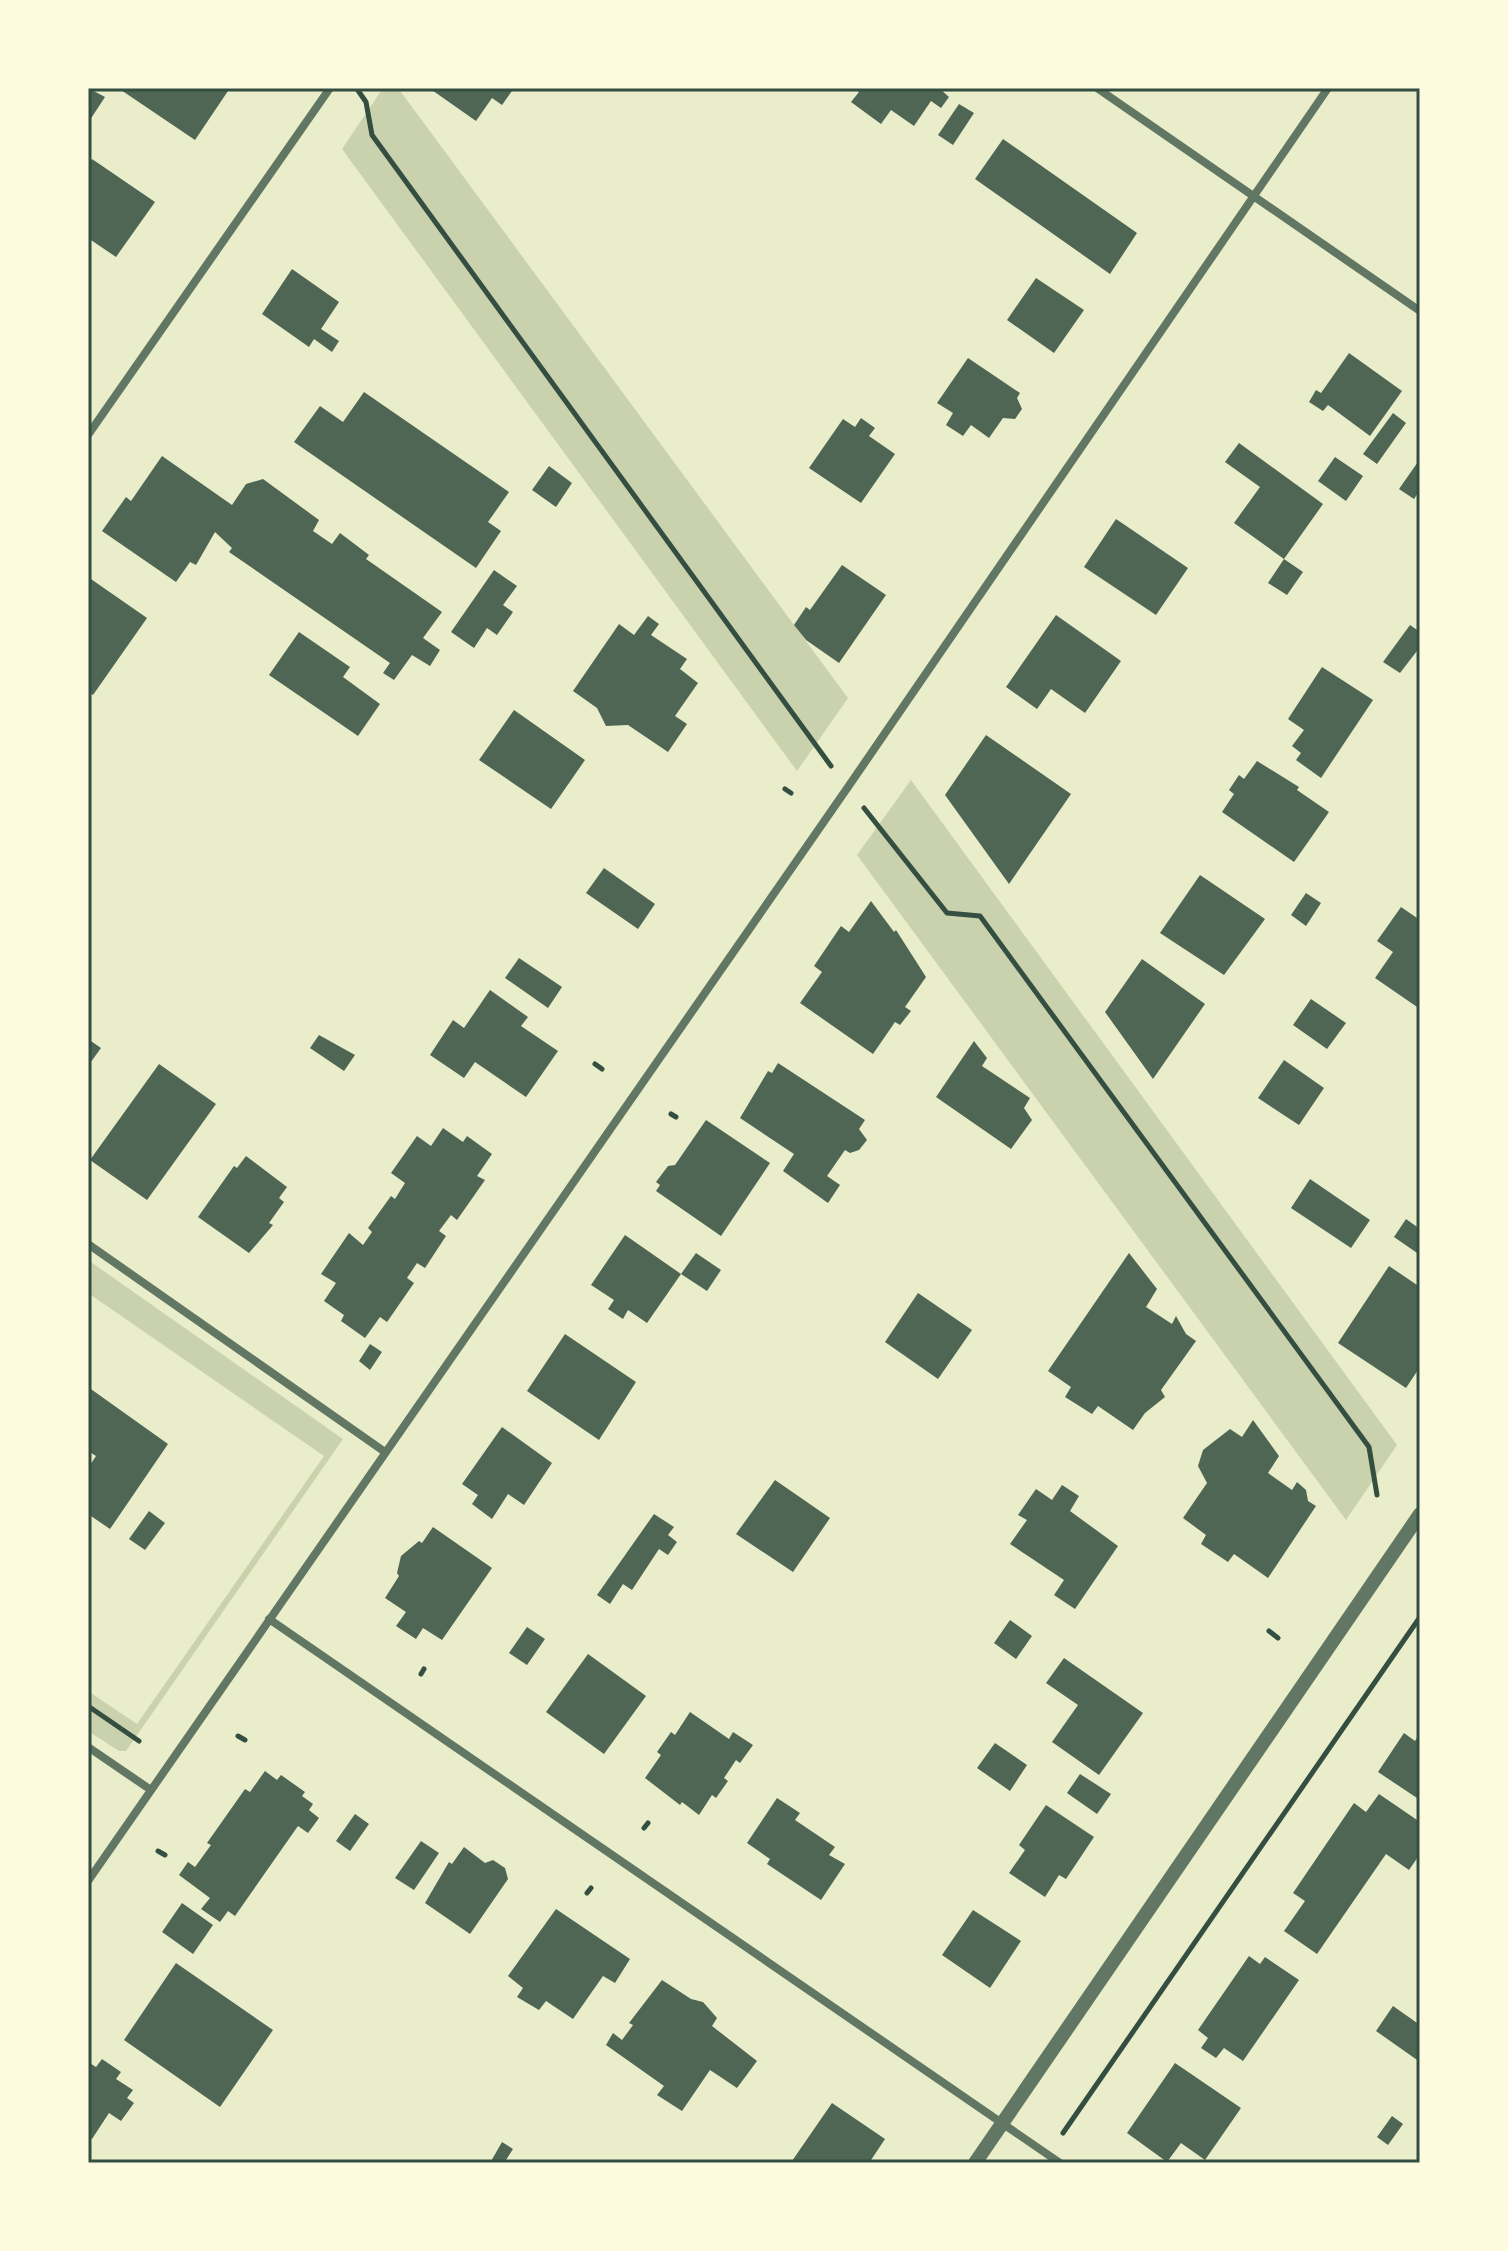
<svg xmlns="http://www.w3.org/2000/svg" width="1508" height="2251" font-family="Montserrat,sans-serif">
	<style>
		.green { fill: #cad2ad }
		.building { fill: #4f6655 }
		.lines { fill: none; stroke-linecap: round; stroke-linejoin: round }
		.path { stroke: #344e41; stroke-width: 5 }
		.minor { stroke: #617663; stroke-width: 8 }
		.tertiary { stroke: #617663; stroke-width: 14 }
		.neatline { fill: none; stroke: #344e41; stroke-width: 3 }
	</style>
	<rect width="100%" height="100%" fill="#e9edc9"/>
	<path class="green" d="M383,88h15l450,610 -51,73 -455,-622z
		M911,780l486,665 -51,75 -489,-665z
		M88,1260l255,179 -217,312h-7l-31,-20v-40l49,33 187,-268 -236,-163z"/>
	<path class="building" d="M88,88l17,9 -17,26z
		M118,88h112l-35,52z
		M429,88h85l-12,17 -10,-7 -16,23z
		M853,88h86l10,9 -8,11 -10,-7 -17,25 -23,-16 -10,14 -30,-22 8,-10z
		M959,104l15,9 -21,32 -15,-10z
		M1003,139l134,94 -27,41 -135,-95z
		M92,159l63,43 -39,55 -28,-19v-73z
		M292,269l47,33 -18,27 18,12 -7,11 -18,-13 -5,8 -47,-33z
		M1036,278l48,32 -30,43 -47,-33z
		M1349,353l53,38 -32,45 -42,-31 -5,6 -14,-9 7,-12 5,3z
		M968,358l52,35 -3,5 5,11 -7,10 -12,-1 -14,20 -18,-13 -8,11 -17,-11 7,-12 -16,-10z
		M364,392l145,100 -21,30 13,9 -25,37 -182,-126 26,-36 23,16z
		M1393,413l13,10 -29,41 -14,-10z
		M861,418l14,10 -6,8 26,18 -34,49 -52,-35 34,-49 12,8z
		M1239,443l84,61 -39,55 -50,-36 26,-36 -35,-25z
		M162,456l70,49 14,-21 17,-5 56,41 -6,11 19,13 8,-11 29,22 -3,4 76,53 -19,26 17,12 -10,16 -18,-11 -18,25 -11,-7 7,-10 -161,-111 3,-4 -17,-16 -19,33 -6,-3 -14,20 -74,-51 24,-34 5,4z
		M1335,457l28,19 -17,25 -28,-20z
		M1420,459v31l-6,9 -15,-10z
		M549,466l23,17 -16,24 -24,-17z
		M1116,519l72,49 -32,47 -72,-48z
		M1284,559l19,13 -16,23 -19,-12z
		M842,565l44,30 -47,68 -33,-23 -12,-15 12,-18 4,3z
		M494,570l23,16 -14,19 10,7 -16,23 -10,-7 -13,20 -23,-16z
		M88,577l59,41 -54,77 -5,-3z
		M1056,615l65,46 -36,52 -34,-24 -14,20 -31,-22z
		M648,616l11,8 -8,11 36,24 -7,10 18,14 -23,33 12,8 -19,28 -40,-27 -22,1 -9,-18 -24,-17 46,-67 15,11z
		M1410,625l10,7v15l-20,26 -17,-11z
		M299,632l51,35 -7,10 37,27 -22,32 -89,-61z
		M1322,667l51,33 -52,78 -25,-18 5,-7 -9,-7 12,-16 -16,-11z
		M514,710l71,50 -34,49 -72,-49z
		M986,735l85,59 -62,90 -64,-89z
		M1257,761l42,26 -2,3 32,22 -35,50 -72,-50 12,-18 -5,-4 10,-15 5,4z
		M604,868l51,36 -17,25 -52,-36z
		M1200,875l65,44 -41,56 -64,-42z
		M1306,893l15,10 -15,23 -15,-11z
		M871,901l23,31 2,-2 30,47 -21,30 6,4 -11,14 -5,-3 -22,32 -73,-51 22,-31 -8,-6 27,-40 8,6z
		M1401,907l16,11 3,-4v95l-45,-31 18,-26 -16,-11z
		M519,958l43,29 -14,21 -43,-30z
		M1142,959l63,45 -52,75 -48,-67z
		M490,990l38,27 -7,9 37,25 -32,46 -51,-35 -11,16 -34,-23 23,-35 11,8z
		M1311,999l35,24 -19,26 -34,-24z
		M319,1035l36,20 -11,16 -34,-23z
		M88,1039l13,9 -13,18z
		M974,1041l13,17 -5,8 48,32 -6,10 8,12 -21,29 -75,-52z
		M1284,1060l40,28 -25,37 -41,-27z
		M778,1063l87,57 -6,9 8,11 -8,10 -9,3 -5,-3 -18,26 13,9 -12,18 -45,-32 11,-17 -54,-36 28,-47 4,2z
		M159,1064l57,40 -69,96 -57,-40z
		M706,1120l64,43 -49,73 -65,-45 4,-6 -4,-3 12,-16 7,-1z
		M443,1128l20,14 4,-6 25,18 -15,22 8,4 -28,40 -6,-5 -12,16 7,5 -21,32 -8,-5 -10,15 7,5 -27,39 -7,-5 -15,21 -24,-17 3,-6 -20,-14 12,-18 -15,-9 28,-41 14,12 9,-13 -4,-4 23,-32 4,3 10,-16 -14,-10 26,-37 14,10z
		M246,1156l41,31 -8,11 5,4 -15,21 4,2 -24,28 -51,-36 36,-51 3,2z
		M1310,1179l60,41 -19,28 -60,-40z
		M1406,1219l14,10v26l-26,-18z
		M625,1235l56,39 -34,49 -19,-13 -5,9 -15,-10 6,-9 -23,-15z
		M696,1253l25,17 -14,21 -26,-17z
		M1129,1253l28,36 -11,18 26,17 4,-8 10,18 10,7 -35,49 4,7 -20,16 -12,17 -35,-24 -6,8 -27,-17 6,-10 -23,-16z
		M1389,1266l31,21v80l-14,21 -68,-45z
		M918,1293l54,37 -34,49 -53,-37z
		M565,1334l71,48 -37,58 -72,-49z
		M370,1344l12,8 -12,18 -11,-9z
		M88,1387l80,57 -58,85 -22,-15v-46l8,-12 -8,-5z
		M1253,1420l26,36 -11,17 24,17 5,-8 9,8 2,11 8,5 -48,72 -34,-24 -6,8 -27,-18 5,-9 -23,-17 24,-35 -9,-17 5,-16 27,-21 12,8z
		M502,1427l50,36 -28,42 -16,-11 -16,25 -20,-15 6,-9 -16,-11z
		M775,1480l55,38 -37,54 -57,-38z
		M1062,1485l17,11 -9,15 48,35 -43,63 -21,-14 10,-15 -54,-36 17,-24 -9,-5 18,-26 16,11z
		M149,1511l16,12 -20,27 -16,-11z
		M654,1514l20,13 -6,8 9,7 -9,13 -9,-6 -27,41 -9,-6 -13,20 -13,-9z
		M433,1527l59,41 -50,72 -19,-12 -7,11 -20,-13 10,-14 -21,-14 14,-22 -2,-3 4,-17 18,-15 3,2z
		M1010,1620l22,16 -16,23 -22,-16z
		M527,1627l18,12 -18,26 -18,-12z
		M588,1654l58,42 -42,58 -58,-42z
		M1064,1658l79,55 -44,62 -47,-33 26,-37 -32,-22z
		M690,1712l39,27 4,-7 20,13 -13,18 -4,-3 -12,18 4,3 -12,17 -4,-3 -13,20 -17,-13 -2,3 -35,-27 16,-23 -4,-3 14,-20 4,3z
		M1404,1733l11,8 5,-8v67l-42,-28z
		M995,1743l32,22 -17,26 -33,-23z
		M265,1771l12,9 4,-5 24,17 -3,4 11,8 -4,6 10,8 -11,15 -10,-7 -63,90 -7,-5 -8,11 -19,-13 9,-11 -31,-23 9,-13 7,5 16,-22 -4,-2 38,-54 5,3z
		M1080,1774l31,20 -14,20 -30,-21z
		M1379,1794l41,28 -3,24 3,8 -11,16 -23,-16 -69,100 -33,-23 21,-30 -12,-8 61,-90 12,9z
		M777,1798l23,15 -5,7 40,27 -6,8 16,9 -24,36 -54,-36 3,-5 -23,-16z
		M1046,1805l48,32 -28,42 -7,-4 -14,22 -36,-24 16,-23 -6,-5z
		M355,1814l14,10 -19,27 -14,-10z
		M421,1841l18,12 -25,37 -19,-12z
		M464,1847l21,16 8,-3 12,8 3,11 -38,55 -45,-31 24,-41 3,2z
		M182,1903l31,22 -20,29 -31,-22z
		M556,1909l74,50 -15,24 -12,-7 -30,43 -27,-18 -7,9 -22,-13 6,-9 -15,-12z
		M973,1910l48,31 -31,47 -48,-33z
		M1249,1956l11,8 5,-7 34,23 -56,81 -19,-13 -8,10 -15,-10 7,-10 -10,-8z
		M176,1963l97,67 -53,77 -96,-67z
		M662,1980l29,19 12,3 14,16 -5,8 45,35 -20,27 -27,-18 -28,41 -25,-16 7,-9 -58,-41 7,-12 9,7 11,-15 -4,-2z
		M1393,2006l27,19v37l-44,-31z
		M102,2059l19,13 -5,7 17,11 -6,8 7,5 -13,18 -12,-8 -17,26 -4,-3v-74l8,5z
		M1175,2063l66,45 -36,52 -24,-17 -14,19 -40,-29z
		M832,2103l53,36 -16,24h-74l-3,-2z
		M1392,2116l11,8 -15,21 -11,-8z
		M502,2142l11,7 -9,14h-14z"/>
	<g class="lines">
		<path class="path" d="M357,89l9,13 6,33 459,631
			M785,789l6,4
			M864,808l83,105 33,3 389,531 8,48
			M595,1064l7,5
			M671,1114l5,3
			M1269,1631l9,7
			M421,1674l3,-5
			M88,1706l51,35
			M238,1736l7,4
			M644,1828l4,-5
			M158,1851l7,4
			M587,1893l4,-5
			M1063,2133l357,-516"/>
		<path class="minor" d="M1097,88l323,223
			M88,435l242,-347
			M88,1244l297,208
			M269,1619l791,544
			M88,1747l63,43
			M88,1881l760,-1094 480,-699"/>
		<path class="tertiary" d="M975,2163l445,-649"/>
	</g>
	<rect width="1508" height="2251" fill="none" stroke="#fefae0" stroke-width="180"/>
	<rect x="90" y="90" width="1328" height="2071" class="neatline"/>
</svg>
